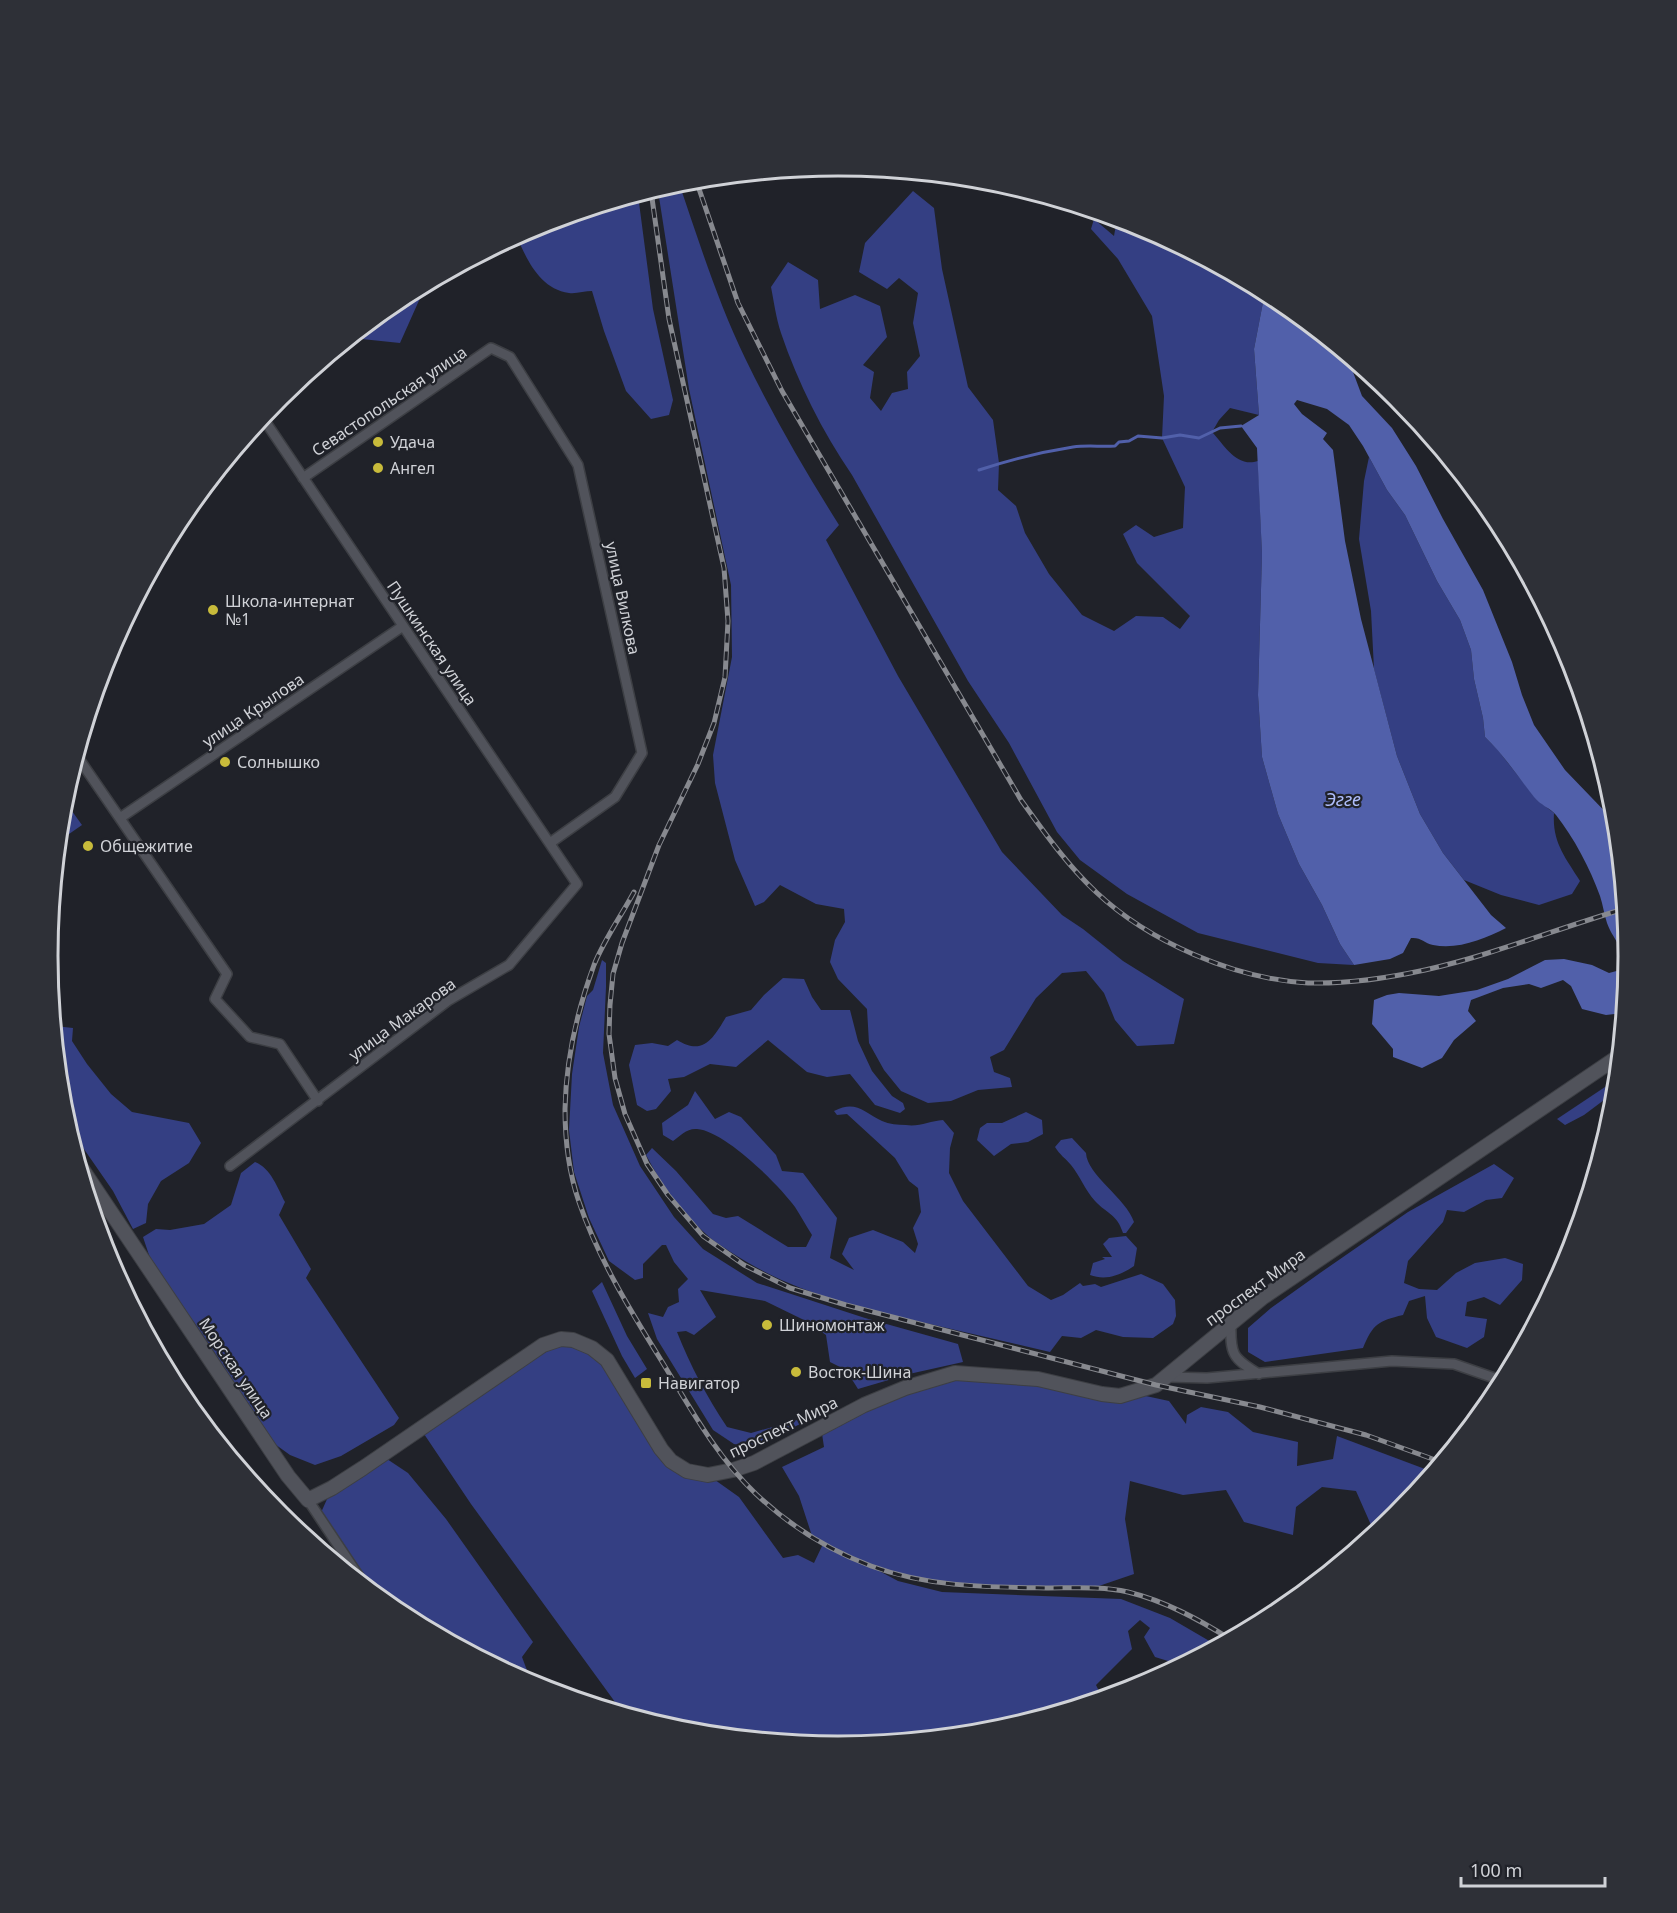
<svg xmlns="http://www.w3.org/2000/svg" width="1677" height="1913" font-family="'Noto Sans',sans-serif">
	<style>
		.green { fill: #343f83 }
		.water { fill: #5160aa }
		.lines { fill: none; stroke-linecap: round; stroke-linejoin: round }
		.stream { stroke: #5160aa; stroke-width: 3 }
		.street-casing { stroke: #3d3f44; stroke-width: 12 }
		.secondary-casing { stroke: #3d3f44; stroke-width: 16 }
		.street { stroke: #51535b; stroke-width: 9 }
		.secondary { stroke: #51535b; stroke-width: 14 }
		.rail-casing { stroke: #87898f; stroke-width: 5 }
		.rail { stroke: #202229; stroke-width: 3; stroke-dasharray: 9; stroke-linecap: butt }
		.poi-dot { fill: #c8bb3b; stroke: #202229; stroke-width: 2 }
		.labels { text-anchor: middle; stroke-width: 4.5; stroke-linejoin: round; paint-order: stroke }
		.street-label { font-size: 16px; fill: #d0d2d7; stroke: #202229 }
		.poi-label { font-size: 16px; fill: #d0d2d7; stroke: #202229; text-anchor: start }
		.water-label { font-size: 18px; font-style: italic; fill: #aebdfb; stroke: #202229 }
		.rim { fill: none; stroke: #d0d2d7; stroke-width: 3 }
	</style>
	<rect width="100%" height="100%" fill="#202229"/>
	<path class="green" d="M679,183c20,59 39,119 66,175 28,58 60,113 94,167l-13,15 72,136 104,176 60,63 21,14 40,32 61,38 -10,45 -37,2 -22,-26 -11,-27 -18,-22 -24,2 -26,25 -32,52 -14,7 4,15 16,6 2,9 -34,3 -27,11 -23,2 -27,-12 -17,-21 -15,-27 -2,-34 -29,-30 -8,-17 5,-22 10,-18 -1,-13 -28,-5 -36,-19 -16,17 -9,4 -20,-46 -20,-77 -2,-28 19,-98 -1,-72 -42,-196 -30,-192 -1,-8z
		M913,191l21,17 8,61 26,118 25,33 6,43 -1,27 18,16 9,27 24,41 33,41 32,16 22,-15 27,1 17,12 10,-13 -53,-53 -14,-29 13,-9 18,12 29,-9 2,-41 -23,-49 2,-42 -12,-80 -34,-57 -27,-30 3,-10 20,17 3,-17 24,7 124,66 -11,57 5,66 -29,-7 -11,12 -7,12c13,14 25,36 46,29l4,93 -4,141 4,62 16,57 21,50 23,41 18,39 14,21 -36,-2 -120,-30 -71,-39 -47,-34 -23,-28 -48,-89 -41,-62 -116,-206c-30,-44 -54,-92 -71,-142 -5,-15 -7,-31 -10,-46l17,-25 30,18 2,29 35,-14 25,11 7,31 -24,28 11,7 -4,26 11,13 11,-18 16,-4 -1,-17 13,-16 -7,-33 5,-30 -19,-15 -12,11 -28,-17 6,-29z
		M638,195l15,114 20,91 -4,15 -18,4 -25,-28 -22,-60 -12,-40c-7,0 -16,3 -23,2 -29,-4 -42,-33 -52,-56l19,-11z
		M421,288v8l-21,47 -48,-5 48,-39z
		M1369,457l18,33 18,25 32,66 23,39 11,30 3,29 9,39 2,19 12,12 40,51 17,13c-2,29 11,44 26,68l-8,13 -33,11 -38,-10 -37,-15 -21,-27 -23,-39 -23,-58 -23,-87 -3,-58 -12,-72 5,-58z
		M64,800l18,25 -23,16 4,-39z
		M602,960l4,3v24l-3,66 10,52 27,61 34,51 29,32 54,34 108,35 93,26 5,18 -54,12 -51,15 -12,-19 -16,-8 -4,-27 -18,-13 -43,-21 -65,-11 16,27 -22,18 -8,-4 -9,1c13,33 30,65 50,95l24,6 50,-14 -1,5 -46,24 -20,-4 -21,-14 -56,-91 -9,-26 15,4 5,-10 11,-5 -1,-13 10,-10 -14,-17 -8,-17h-4l-19,19v14l-8,2 -26,-19 -20,-43 -15,-46 -5,-42 3,-56 7,-47 8,-31 6,-6z
		M783,978l21,1 8,18 9,13h29l8,31 14,30 20,25 11,7 2,6 -5,4 -25,-8 -25,-31 -23,3 -20,-5 -39,-32 -32,27 -26,-3 -26,13 -16,2 3,12 -15,18 -9,2 -10,-6 -8,-40 6,-20 17,-2 16,3 9,-6c26,16 36,-1 49,-23l25,-7 13,-15z
		M55,1026l18,2 -1,13 15,23 24,30 21,18 57,11 12,20 -12,20 -28,18 -13,23 -2,19 -13,6 -20,-38 -45,-65 -5,-16z
		M1617,1079l-1,12 -32,24 -19,10 -8,-6z
		M695,1091l20,28 14,-7 12,5 35,38 6,16 21,2 34,45 -7,40 24,12 -12,-16 7,-16 24,-8 30,12 12,11 3,-9 -5,-16 8,-16 -3,-24 -9,-7 -14,-23 -48,-44 -10,1 -3,-4c22,-11 29,1 48,10 7,3 16,4 24,4 13,2 24,-4 37,-5l11,13 -4,15 -1,25 14,28 65,85 23,14 12,-5 17,-12 3,3 12,-2 6,3 40,-13 22,10 12,16 1,16 -3,8 -20,14 -30,-1 -27,-7 -15,8 -19,-2 -12,16c-43,-10 -86,-20 -129,-30 -69,-16 -132,-31 -192,-71 -7,-5 -16,-10 -22,-16 -25,-22 -46,-51 -61,-80l6,-7 24,23 37,43 13,4 12,-2 50,31h18l6,-12c-6,-9 -11,-19 -17,-28 -16,-22 -70,-76 -98,-78 -10,-1 -17,7 -24,12l-10,-6 -1,-12 26,-18z
		M1026,1112l16,8 1,14 -15,8 -17,2 -17,12 -17,-16 3,-12 7,-5h15z
		M1072,1138l14,15c1,22 40,45 48,69l-8,11h-3c-6,-19 -16,-19 -28,-32 -10,-11 -15,-25 -24,-36 -6,-7 -11,-10 -16,-18l6,-7z
		M255,1162c16,6 23,27 30,40l-6,13 32,54 -5,9 93,140 -5,7 -53,31 -26,9 -25,-10 -18,-13 -63,-98 -58,-83 -8,-24 13,-8 14,1 34,-6 27,-19 10,-32z
		M1494,1164l20,14 -12,20 -16,2 -22,12 -17,-2 -4,12 -35,39 -4,22 15,6 18,1 19,-17 19,-10 30,-5 18,6 -1,16 -22,25 -16,-8 -17,5 -2,14 22,3 -3,18 -17,11 -31,-11 -9,-19 -2,-22 -16,5 -6,14c-25,6 -30,9 -40,33l-98,14 -17,-10v-24l23,-20 49,-35 88,-61z
		M1126,1236l11,12 -3,18c-13,9 -28,15 -44,9l3,-12 12,-4 -3,-2h10l-9,-13 6,-6z
		M602,1282l25,54 20,33 -12,9 -13,-22 -30,-65z
		M561,1339l31,9 69,101 47,26 31,22 44,61 15,-3 16,8 9,-19 -10,-5 -14,-43 -17,-29 42,-20 -3,-20 117,-50 194,16 37,8 17,23 1,-9 14,-8 27,5 25,20 45,10 -1,24 36,-7 4,-23 96,36 -36,44 -22,18 -19,-43 -34,-4 -26,20 -3,28 -49,-13 -18,-32 -43,5 -53,-14 -5,38 9,55 -41,14 -106,-1 -46,-3 -29,-5 -42,-13 28,15 44,11 179,7 49,19 48,28 -37,19 -26,-8 -11,-20 6,-9 -10,-8 -12,11 4,18 -36,36 6,12 -7,4 -66,20 -23,-3 -1,10 -13,4 -154,15 -154,-15 -61,-19 -152,-209 -51,-76z
		M381,1455l27,18 38,46 87,123 -11,15 6,16 17,16 -9,-2 -137,-73 -33,-27 -47,-70 13,-29z"/>
	<path class="water" d="M1265,292l13,7 69,57 15,40 30,32 24,38 27,53 40,71 29,72 10,33 12,30 31,45 51,53 13,133 -6,57 -17,2 -24,-6 -11,-23 -8,-6 -22,8 -12,-4 -26,4 -32,12 -3,11 8,10 -22,19 -12,18 -20,10 -29,-11v-8l-21,-25 2,-24 13,-5 12,-2 40,3 38,-6 31,-11 37,-19 19,-1 28,6 17,8 15,-4c3,-19 -11,-29 -17,-46 -3,-9 -4,-18 -7,-27 -10,-28 -26,-58 -44,-81 -6,-7 -16,-10 -22,-18 -16,-20 -30,-42 -49,-60l-2,-19 -9,-39 -3,-29 -11,-30 -23,-39 -32,-66 -18,-25 -24,-44 -14,-21 -22,-16 -30,-9 -3,4 8,10 25,19 -4,6 10,11 12,91 16,78 36,137 23,58 23,39 48,62 15,13c-22,11 -48,22 -73,17 -9,-2 -12,-8 -22,-7l-8,15 -13,6 -36,6 -14,-21 -18,-39 -23,-41 -21,-50 -16,-57 -4,-62 4,-141 -5,-106 -16,-22 18,-11 -5,-66z"/>
	<g class="lines">
		<path class="stream" d="M979,470c30,-10 62,-18 94,-23 14,-2 28,0 42,-1l4,-4 10,-1 9,-5 24,2 18,-3 19,3 21,-10 21,-2"/>
		<g class="street-casing">
			<path id="street" d="M303,478l188,-130 19,9 68,108 64,288 -27,44 -65,46
				M77,756l150,218 -12,25 35,38 30,7 38,57
				M120,818l283,-192
				M230,1166l219,-166 60,-35 68,-81 -314,-466
				M1231,1322c-1,32 1,36 28,52
				M1167,1377l40,1 185,-17 62,3 49,17
				M308,1500l58,87"/>
		</g>
		<g class="secondary-casing">
			<path id="secondary" d="M80,1166l208,310 20,24 24,-12 31,-20 180,-123 18,-6 12,1 19,8 15,12 54,89 10,12 16,10 21,4 25,-5 21,-7 110,-58 41,-17 50,-15 83,6 64,15 18,2 36,-11 106,-87 357,-242"/>
		</g>
		<use href="#street" class="street"/>
		<use href="#secondary" class="secondary"/>
		<g class="rail-casing">
			<path id="rail" d="M696,180l42,123 44,88 239,409c23,32 46,65 75,92 53,50 139,87 212,91 38,1 80,-5 117,-13 68,-15 133,-42 199,-61
				M651,191l18,128 55,249 4,53 -3,56 -11,46 -16,41 -39,81 -37,98 -9,31 -3,31 -1,29 6,44 10,36 22,50 21,31 35,41 41,29 46,23 56,17 310,80 104,22 106,28 75,27
				M634,892c-13,24 -30,48 -40,73 -17,46 -28,95 -29,144 0,31 4,64 14,93 19,56 51,108 82,158 28,46 55,96 95,134 33,31 72,56 115,72 57,21 115,21 175,22 27,0 56,-2 82,4 37,9 70,27 102,47"/>
		</g>
		<use href="#rail" class="rail"/>
	</g>
	<g class="poi-dot">
		<circle cx="378" cy="442" r="6"/>
		<circle cx="378" cy="468" r="6"/>
		<circle cx="213" cy="610" r="6"/>
		<circle cx="225" cy="762" r="6"/>
		<circle cx="88" cy="846" r="6"/>
		<circle cx="767" cy="1325" r="6"/>
		<circle cx="796" cy="1372" r="6"/>
		<rect x="640" y="1377" width="12" height="12" rx="3"/>
	</g>
	<g class="labels">
		<g class="street-label">
			<text transform="translate(389 401) rotate(-34)" y="6">Севастопольская улица</text>
			<text transform="translate(623 598) rotate(78)" y="6">улица Вилкова</text>
			<text transform="translate(432 643) rotate(56)" y="6">Пушкинская улица</text>
			<text transform="translate(253 710) rotate(-34)" y="6">улица Крылова</text>
			<text transform="translate(402 1019) rotate(-36)" y="6">улица Макарова</text>
			<text transform="translate(1255 1287) rotate(-36)" y="6">проспект Мира</text>
			<text transform="translate(236 1368) rotate(56)" y="6">Морская улица</text>
			<text transform="translate(783 1427) rotate(-26)" y="6">проспект Мира</text>
		</g>
		<g class="poi-label">
			<text x="390" y="448">Удача</text>
			<text x="390" y="474">Ангел</text>
			<text x="225" y="607">Школа-интернат<tspan x="225" dy="18">№1</tspan></text>
			<text x="237" y="768">Солнышко</text>
			<text x="100" y="852">Общежитие</text>
			<text x="779" y="1331">Шиномонтаж</text>
			<text x="808" y="1378">Восток-Шина</text>
			<text x="658" y="1389">Навигатор</text>
		</g>
		<g class="water-label">
			<text x="1343" y="806">Эгге</text>
		</g>
	</g>
	<path d="M0 0H1677V1913H0ZM58 956a780 780 0 1 1 1560 0a780 780 0 1 1-1560 0Z" fill="#2e3037" fill-rule="evenodd"/>
	<path class="rim" d="M58 956a780 780 0 1 1 1560 0a780 780 0 1 1-1560 0Z"/>
	<path d="M1461 1877v9h144v-9" fill="none" stroke="#d0d2d7" stroke-width="3"/>
	<text x="1470" y="1877" font-size="18" fill="#d0d2d7" stroke="#202229" stroke-width="4.5" paint-order="stroke">100 m</text>
</svg>
